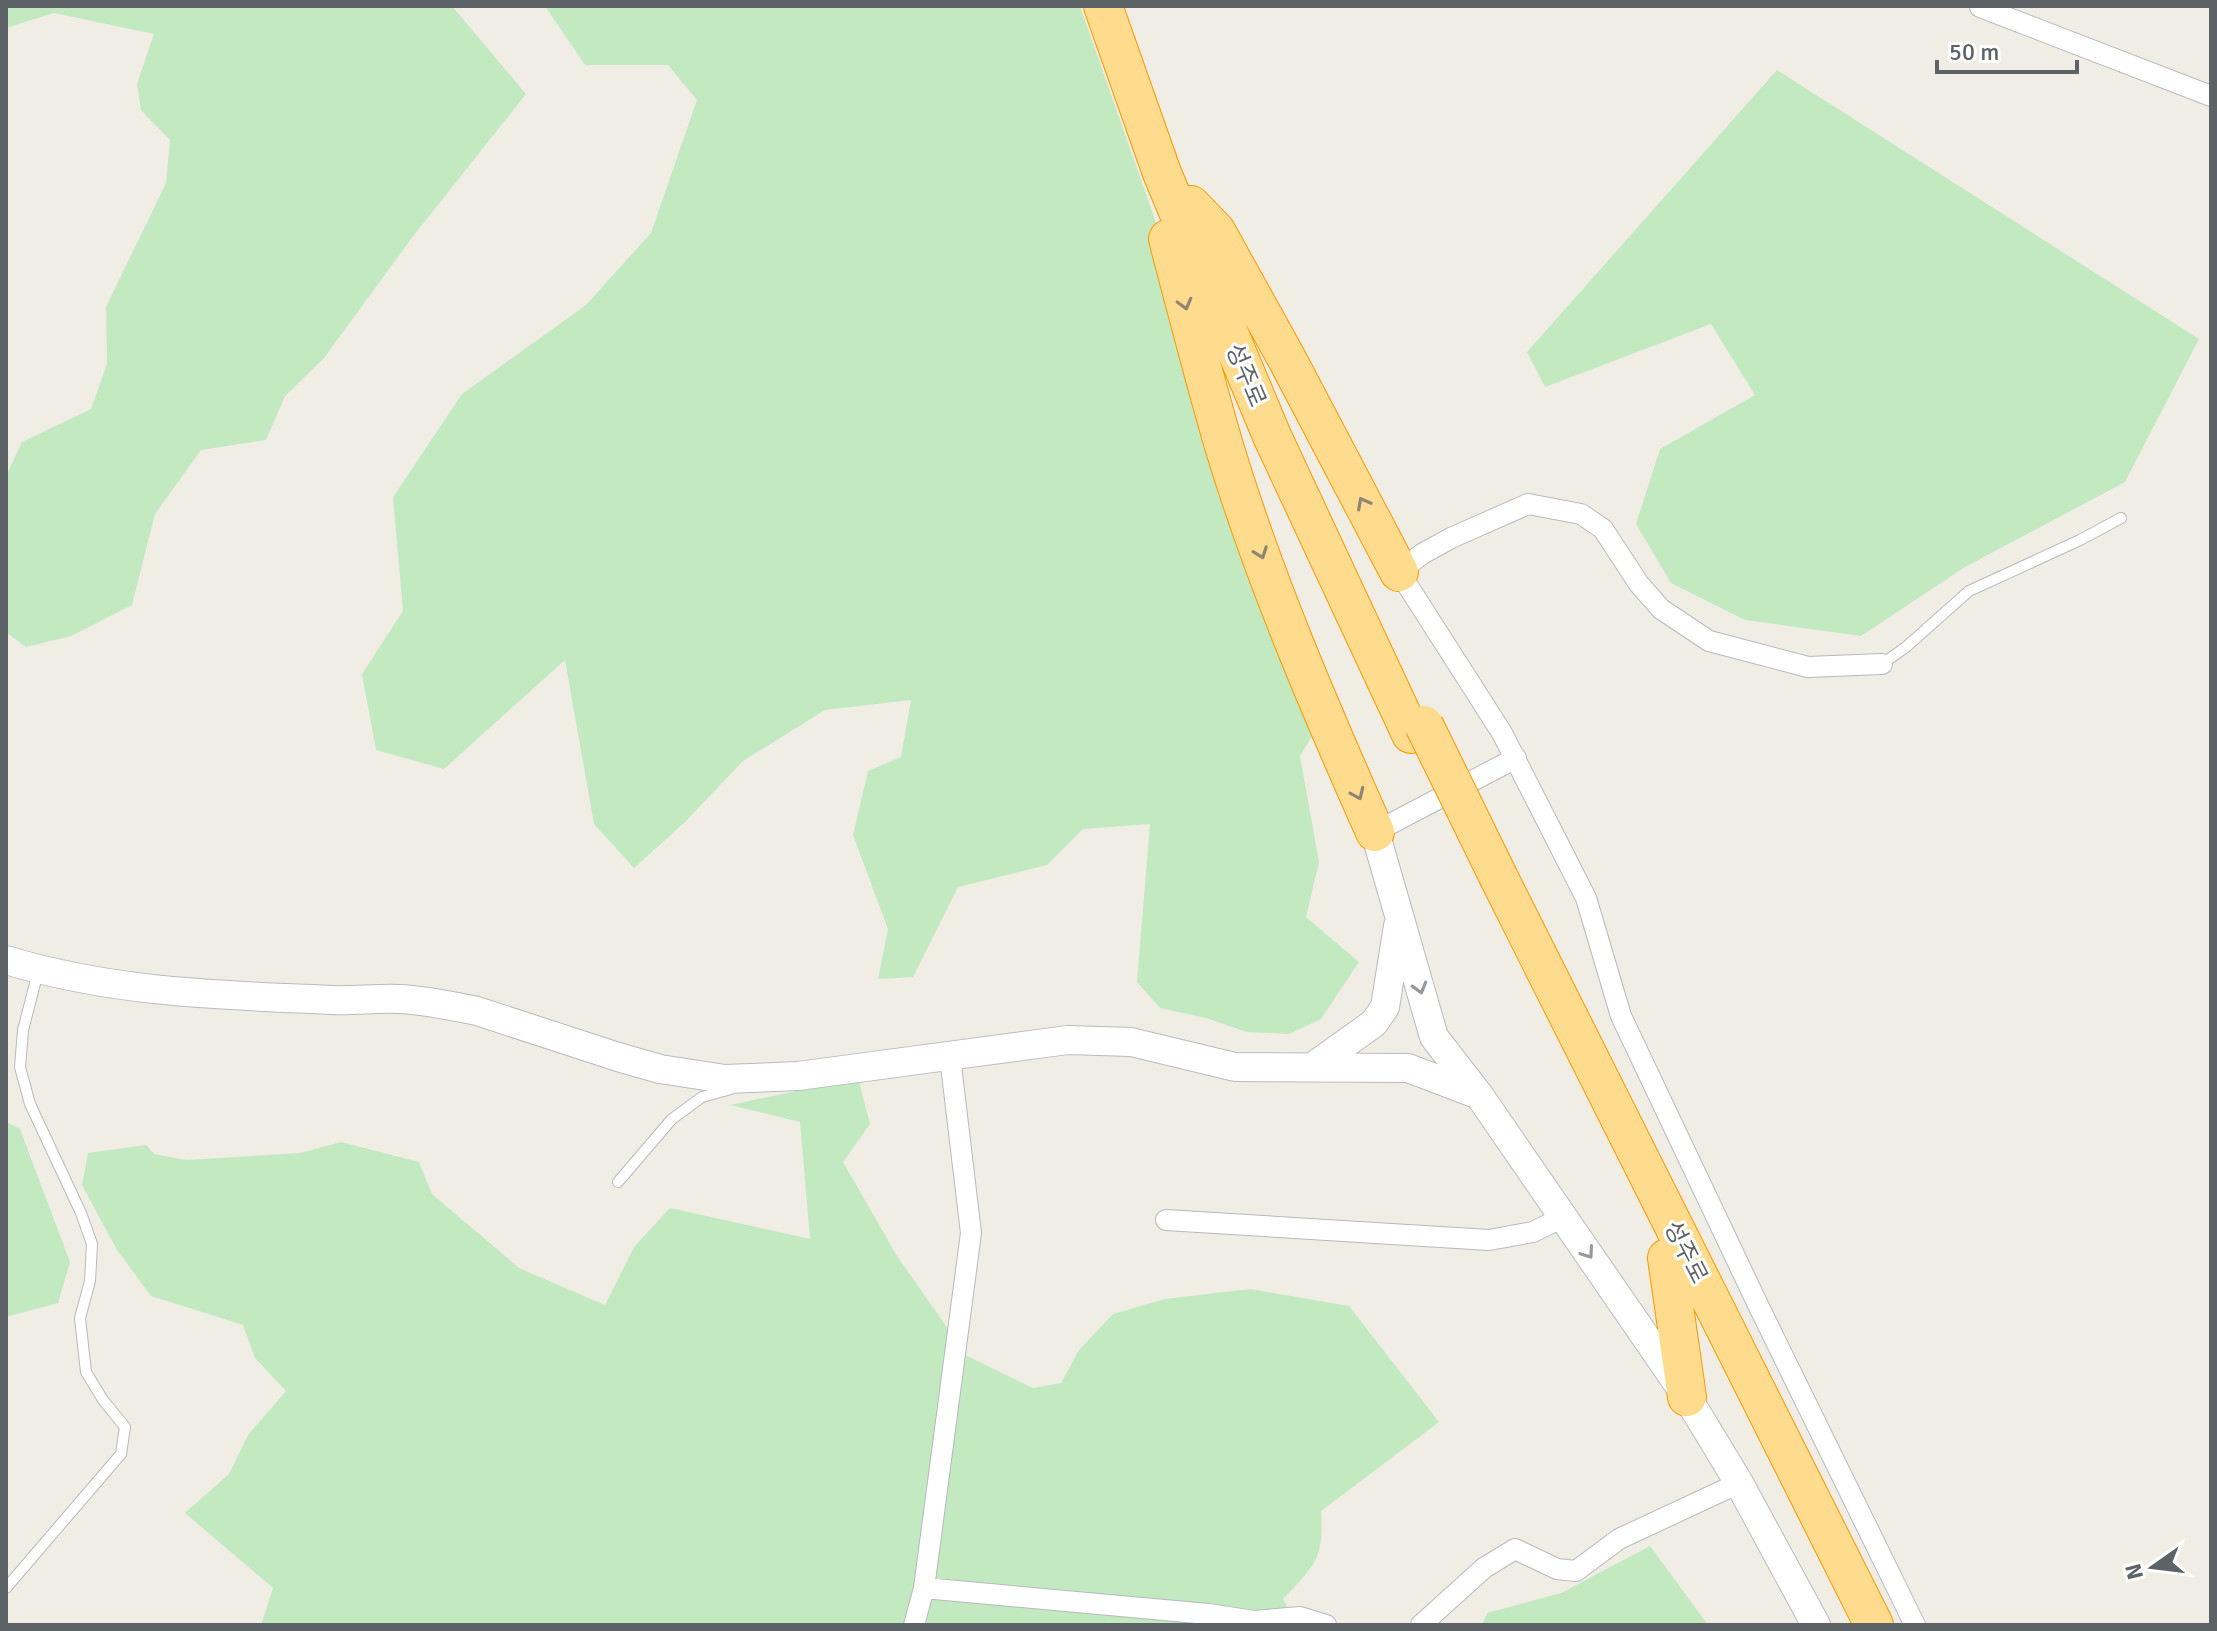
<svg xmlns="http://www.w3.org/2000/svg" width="2217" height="1631" font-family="Signika,'Noto Sans KR',sans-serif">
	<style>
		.green { fill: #c3e9c1 }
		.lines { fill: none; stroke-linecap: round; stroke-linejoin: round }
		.lane-casing { stroke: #b6b9bd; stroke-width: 12 }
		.street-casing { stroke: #b6b9bd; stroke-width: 22 }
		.secondary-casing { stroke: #b7bbc0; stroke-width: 30 }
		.highway-casing { stroke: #f69900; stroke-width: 40 }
		.lane { stroke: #fff; stroke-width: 10 }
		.street { stroke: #fff; stroke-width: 20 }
		.secondary { stroke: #fff; stroke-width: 28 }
		.highway { stroke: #ffdb8e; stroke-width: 38 }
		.highway-bridge-casing { stroke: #f69900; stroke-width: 40; stroke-linecap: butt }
		.highway-bridge { stroke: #ffdb8e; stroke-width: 38 }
		.oneway { stroke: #8e8673 }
		.oneway2 { stroke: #96999c }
		.labels { text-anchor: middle; stroke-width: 6; stroke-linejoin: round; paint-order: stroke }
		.street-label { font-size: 24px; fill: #5d6267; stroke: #fff }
	</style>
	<rect width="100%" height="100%" fill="#f0ede5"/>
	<path class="green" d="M6,6h446l74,88 -112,141 -90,123 -39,38 -19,44 -65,10 -46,64 -23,91 -61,31 -45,11 -20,-15v-156l16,-34 69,-33 16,-45 -1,-57 60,-124 4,-43 -29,-30 -4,-26 17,-50 -100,-21 -48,15z
		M545,6h535l124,353 117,363 -21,34 19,106 -13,55 53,45 -38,57 -32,15 -42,-2 -41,-14 -46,-10 -23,-26 13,-158 -67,5 -36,36 -89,22 -45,90 -35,2 10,-50 -35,-94 15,-64 33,-14 10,-57 -86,10 -82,51 -58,61 -51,46 -40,-44 -29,-164 -121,109 -68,-19 -14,-76 41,-63 -10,-114 69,-103 124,-89 65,-72 46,-133 -29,-35h-83z
		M1777,70l422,269 -74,143 -160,85 -104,69 -116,-16 -74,-37 -35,-59 24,-75 95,-54 -44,-71 -166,63 -18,-35z
		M858,1078l12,46 -27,38 54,94 70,100 66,32 28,-5 18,-33 34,-36 52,-15 85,-10 99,17 90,116 -118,89c3,49 -6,54 -38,88l14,26h-1036l12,-37 -88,-75 44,-39 19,-39 38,-44 -31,-33 -12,-33 -92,-29 -34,-46 -35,-65 6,-32 58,-8 8,9 32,6 114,-7 41,-11 78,20 13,32 87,74 86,37 29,-58 36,-39 140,31 -10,-117 -70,-17z
		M6,1122l14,7 50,133 -12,41 -52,14z
		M1650,1546l58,79h-226l5,-12 74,-20z"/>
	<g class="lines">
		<g class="lane-casing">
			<path id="lane" d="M1882,664l24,-17 63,-56 111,-51 41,-22
				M618,1182l54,-63 30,-22 29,-8
				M6,1588l115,-134 4,-27 -22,-27 -17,-28 -6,-54 10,-37 2,-37 -11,-31 -51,-109 -10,-37 3,-37 15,-58"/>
		</g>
		<g class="street-casing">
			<path id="street" d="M1980,7l231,89
				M1882,664l-74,3 -99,-26 -48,-32 -22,-25 -36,-55 -22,-15 -53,-10 -77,34 -29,16 -23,18 103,161 84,165 35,118 138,291 156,318
				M1375,832l141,-74
				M1166,1220l323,20 44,-8 30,-15
				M924,1588l284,26 46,7 46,-4 26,8
				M914,1625l10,-37 47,-355 -21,-176
				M1421,1625l63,-57 31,-19 42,20 19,2 43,-32 120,-56"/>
		</g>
		<g class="secondary-casing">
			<path id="secondary" d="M1375,832l59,205 45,58 208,302 52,86 77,142
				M6,960c109,33 214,35 326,40 22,1 45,-2 67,-1 26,1 53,7 78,12l141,46 42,12 65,10 73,-3 270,-36 63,2 104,25 173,1 71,27
				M1314,1066l60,-43 11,-16 13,-81"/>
		</g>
		<g class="highway-casing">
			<path id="highway" d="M1103,6l59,167 110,263 139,298
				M1191,205l25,26 71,128 112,213
				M1168,239c18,69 36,138 56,207 40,132 95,260 151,386
				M1499,878l375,747
				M1667,1258l20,139"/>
		</g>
		<use href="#lane" class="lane"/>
		<use href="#street" class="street"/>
		<use href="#secondary" class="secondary"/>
		<use href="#highway" class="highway"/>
		<g class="highway-bridge-casing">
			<path id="highway-bridge" d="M1424,725l75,153"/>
		</g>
		<use href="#highway-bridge" class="highway-bridge"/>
	</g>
	<defs><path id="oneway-chevron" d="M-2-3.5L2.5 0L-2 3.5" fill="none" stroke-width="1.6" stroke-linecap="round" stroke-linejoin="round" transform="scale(2)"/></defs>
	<g class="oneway">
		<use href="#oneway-chevron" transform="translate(1185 304) rotate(75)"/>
		<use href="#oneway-chevron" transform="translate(1363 503) rotate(-118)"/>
		<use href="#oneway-chevron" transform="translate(1261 553) rotate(70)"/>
		<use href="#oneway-chevron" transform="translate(1358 794) rotate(66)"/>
	</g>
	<g class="oneway2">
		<use href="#oneway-chevron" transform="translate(1420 988) rotate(74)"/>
		<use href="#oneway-chevron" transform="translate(1588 1253) rotate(55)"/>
	</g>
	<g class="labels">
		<g class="street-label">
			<text transform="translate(1246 375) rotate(67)" y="8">성주로</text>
			<text transform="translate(1686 1252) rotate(63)" y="8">성주로</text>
		</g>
	</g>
	<rect width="2217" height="1631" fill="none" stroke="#5d6267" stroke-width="16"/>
	<g transform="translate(2153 1567) rotate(256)" stroke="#ffffff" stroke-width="6" paint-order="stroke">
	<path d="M0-6L14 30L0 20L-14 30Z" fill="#5d6267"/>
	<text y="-12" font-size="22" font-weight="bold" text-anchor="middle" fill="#5d6267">N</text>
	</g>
	<path d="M1937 60v12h140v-12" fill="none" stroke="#5d6267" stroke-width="4"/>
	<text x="1949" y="60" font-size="24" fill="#5d6267" stroke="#ffffff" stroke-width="6" paint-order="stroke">50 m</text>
</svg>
